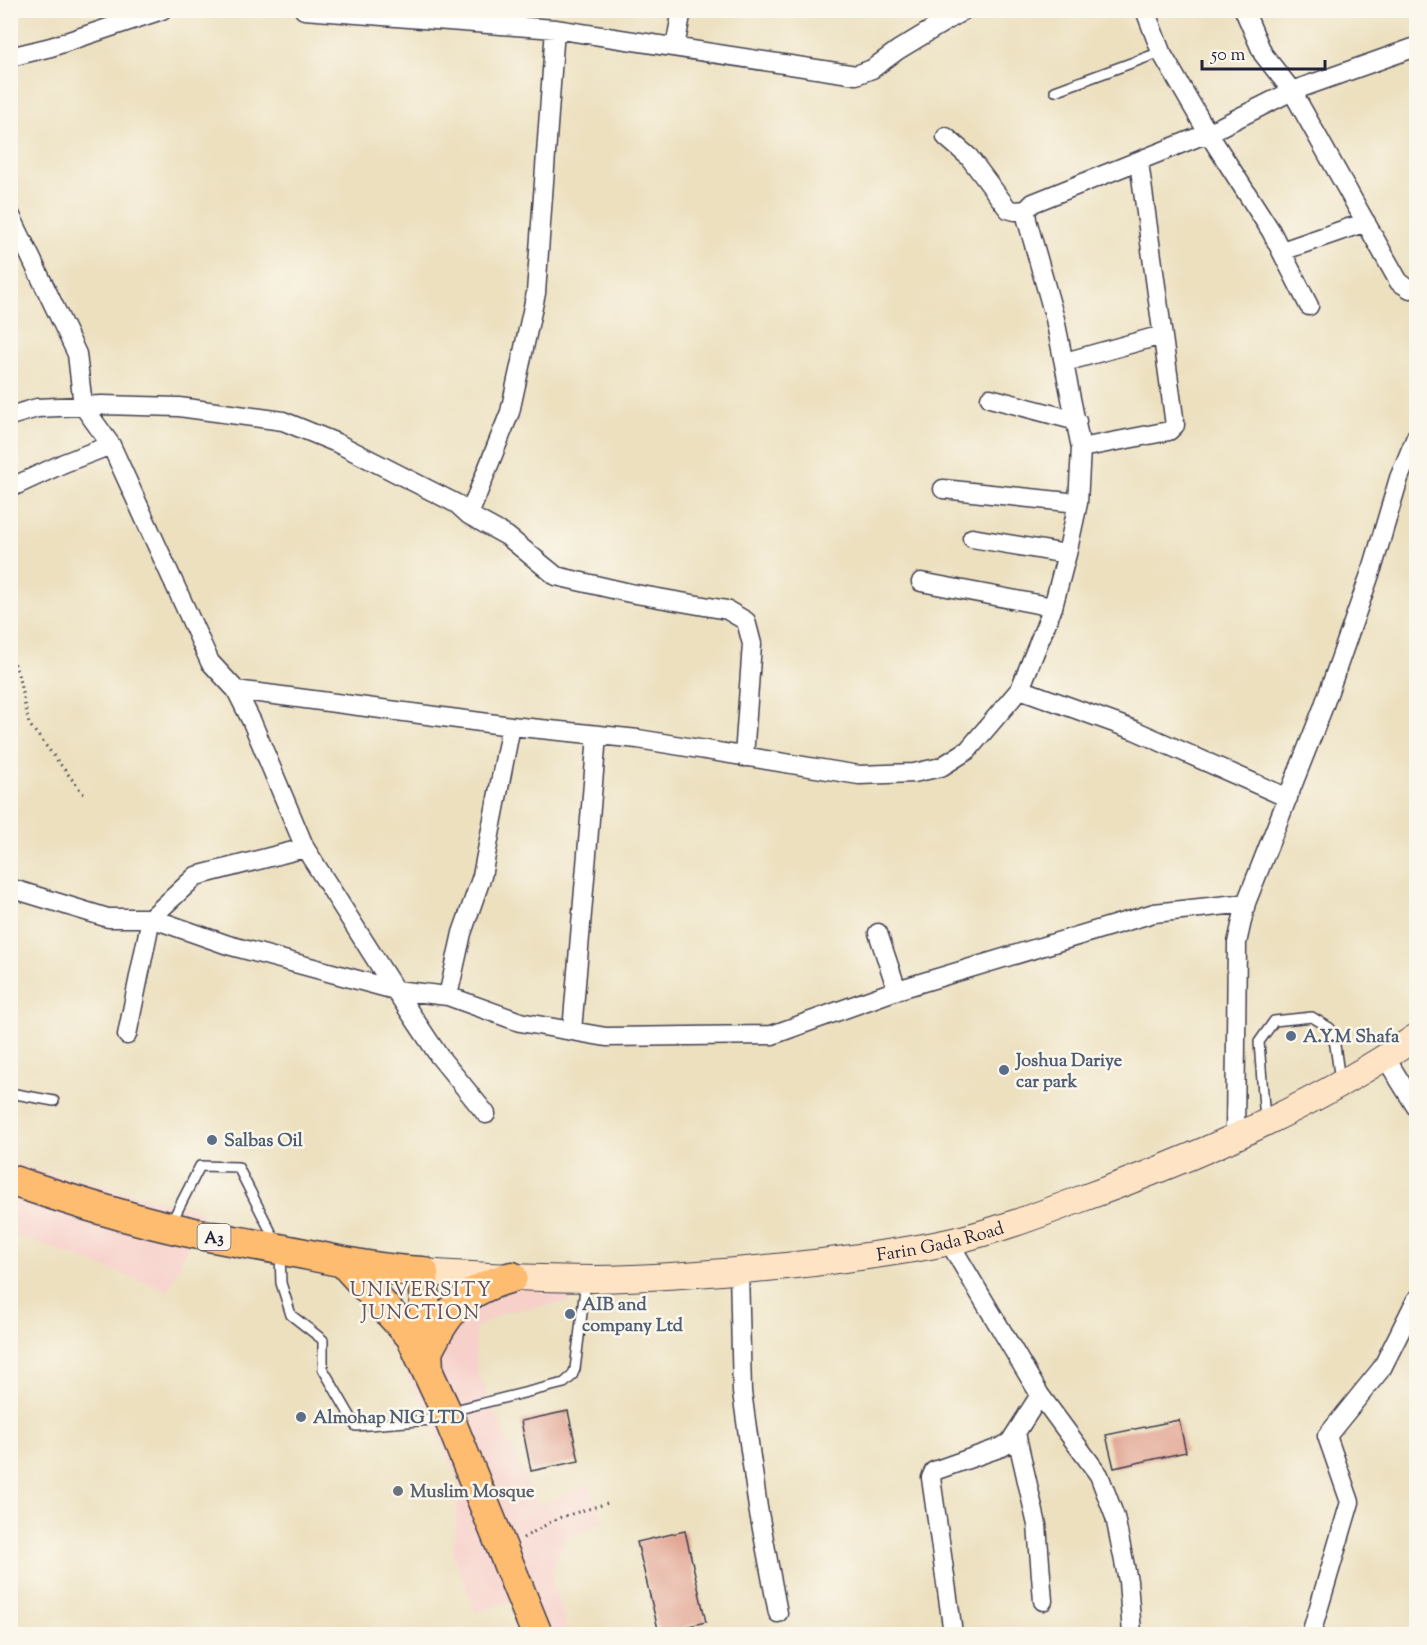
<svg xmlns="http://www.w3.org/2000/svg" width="1427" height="1645" font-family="'Sorts Mill Goudy',serif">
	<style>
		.built { fill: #f7d0ca }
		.building { fill: #e1a290 }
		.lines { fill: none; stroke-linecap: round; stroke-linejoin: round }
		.service-casing { stroke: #403e4f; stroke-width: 12 }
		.minor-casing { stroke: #403e4f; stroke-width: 21 }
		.secondary-casing { stroke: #403e4f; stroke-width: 28 }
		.trunk-casing { stroke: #403e4f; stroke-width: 33 }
		.path { stroke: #403e4f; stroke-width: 3; stroke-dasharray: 1.5 4.5; stroke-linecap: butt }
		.service { stroke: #fff; stroke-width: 9 }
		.minor { stroke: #fff; stroke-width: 18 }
		.secondary { stroke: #fee4c5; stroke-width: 26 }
		.trunk { stroke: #fdbc6f; stroke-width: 30 }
		.service-dot { fill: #5c6f8a; stroke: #fbf7ec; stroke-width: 2 }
		.worship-dot { fill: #6b7280; stroke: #fbf7ec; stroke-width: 2 }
		.labels { text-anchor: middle; stroke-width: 5; stroke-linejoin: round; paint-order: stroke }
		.shield { fill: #fbf7ec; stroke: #636270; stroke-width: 1.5 }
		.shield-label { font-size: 16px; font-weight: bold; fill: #22223b }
		.service-label { font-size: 18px; font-weight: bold; fill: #4e5e75; stroke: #fbf7ec; text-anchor: start }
		.street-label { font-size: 18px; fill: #22223b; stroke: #fbf7ec }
		.worship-label { font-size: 18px; font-weight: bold; fill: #5b616d; stroke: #fbf7ec; text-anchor: start }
		.neighbourhood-label { font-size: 20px; letter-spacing: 1.5px; fill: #654f59; stroke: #fbf7ec }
	</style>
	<rect width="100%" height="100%" fill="#fbf7ec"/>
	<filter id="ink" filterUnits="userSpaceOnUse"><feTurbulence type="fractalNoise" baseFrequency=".0167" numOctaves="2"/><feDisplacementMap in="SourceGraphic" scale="12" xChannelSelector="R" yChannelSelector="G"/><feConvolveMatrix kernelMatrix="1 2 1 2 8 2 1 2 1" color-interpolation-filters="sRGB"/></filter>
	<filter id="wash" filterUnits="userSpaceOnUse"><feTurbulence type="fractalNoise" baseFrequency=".008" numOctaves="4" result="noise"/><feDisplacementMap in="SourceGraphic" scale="24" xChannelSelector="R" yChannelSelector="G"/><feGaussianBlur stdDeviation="1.35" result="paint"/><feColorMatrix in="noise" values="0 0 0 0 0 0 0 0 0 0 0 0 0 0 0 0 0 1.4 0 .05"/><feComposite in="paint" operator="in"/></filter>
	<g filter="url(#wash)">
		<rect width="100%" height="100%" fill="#ece0bf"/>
		<path class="built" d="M10,1163l193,48 -35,80 -153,-56 -5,-35z
			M503,1286h67v16l-66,10 -29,17 2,42 60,135 52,-21 16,37 -39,16 -15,35 17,61h-42l-13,-34 -37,13 -23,-59 7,-71 -56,-116 -24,-36z"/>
		<g id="blocks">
			<path class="building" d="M568,1411l11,50 -48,10 -10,-50z
				M1179,1420l7,32 -72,16 -8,-33z
				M685,1531l21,91 -47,11 -22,-91z"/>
		</g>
	</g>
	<g filter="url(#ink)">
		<use href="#blocks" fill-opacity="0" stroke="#403e4f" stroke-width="1.5"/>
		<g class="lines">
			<g class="service-casing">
				<path id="service" d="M1055,91l106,-39
					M10,1093l44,8
					M1265,1120l-6,-78 15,-21 38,-4 18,11 5,17 5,36
					M170,1225l30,-59 38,1 38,75
					M280,1254l1,29 10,32 32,25v29l33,57 88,-7
					M451,1411l113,-28 8,-7 3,-7 11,-88"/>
			</g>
			<g class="minor-casing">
				<path id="minor" d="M304,10l251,19 301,46 16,-6 26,-19 66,-40
					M1145,10l16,42 47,81 63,98 38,75
					M1244,10l19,44 29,37 124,-44
					M675,47l7,-37
					M10,57l41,-10 111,-37
					M946,137l23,20 39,52 7,2 11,-1
					M10,214l67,140 6,52 28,39 99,217 26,28 16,32 53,126 90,142 53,6 72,26 86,15 166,-2 125,-45 257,-77 92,-10
					M1282,251l84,-29
					M1065,362l97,-27
					M990,398l87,23
					M10,416l27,-8 65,-3 77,2 104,14 54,22 120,61 12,11 38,21 49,40 74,17 97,17 19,11 6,23 -8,113
					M1081,448l88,-17 6,-6 -36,-263
					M10,488l54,-25 47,-18
					M943,489l135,14
					M469,515l41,-103 26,-119 19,-264
					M972,538l95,16
					M921,582l132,25
					M236,690l275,36 127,13 221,36 55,-2 27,-6 27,-17 52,-61
					M1288,798l-154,-68 -114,-41 33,-82 14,-53 11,-51 3,-55 -26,-129 -28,-99 -1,-10 7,-7 175,-70 84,-42 107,191 11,7 6,-2
					M10,888l98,30h43l77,27 167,45 44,66 47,58
					M878,933l19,57
					M448,996l14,-63 20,-57 29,-150
					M572,1031l25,-295
					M127,1035l24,-117 45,-42 109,-28
					M1385,1057l31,50
					M1235,1136l2,-193 9,-40 77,-195 51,-145 25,-85 17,-41
					M949,1242l91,153 59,80 16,42 13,64 4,53
					M739,1271l3,121 16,116 20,105
					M1016,1433l21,92 6,76
					M951,1634l1,-8 -21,-148 3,-7 68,-24 8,-5 30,-47
					M1311,1634l39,-132 -23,-66 55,-68 34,-68"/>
			</g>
			<g class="secondary-casing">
				<g id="secondary">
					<path id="s1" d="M423,1272c57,4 115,7 172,7 73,-1 147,-8 219,-16 45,-6 91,-11 135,-21 44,-10 87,-26 129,-42 117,-42 235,-93 338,-163"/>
				</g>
			</g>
			<g class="trunk-casing">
				<path id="trunk" d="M10,1180c59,20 118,39 180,52 29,7 59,11 89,17 48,9 95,21 144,23l5,97
					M344,1263l67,73 38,82 88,216
					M428,1350c21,-43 37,-60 84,-73"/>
			</g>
			<path class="path" d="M10,652l8,22 11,50 56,72
				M523,1538l35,-20 50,-15"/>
			<use href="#service" class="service"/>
			<use href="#minor" class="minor"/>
			<use href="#secondary" class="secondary"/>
			<use href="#trunk" class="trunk"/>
		</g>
	</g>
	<g class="service-dot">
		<circle cx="1291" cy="1036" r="6"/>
		<circle cx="1004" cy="1070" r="6"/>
		<circle cx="212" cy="1140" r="6"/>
		<circle cx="570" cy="1314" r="6"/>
		<circle cx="301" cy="1417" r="6"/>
	</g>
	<circle class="worship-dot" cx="398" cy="1491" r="6"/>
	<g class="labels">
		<rect class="shield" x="197.5" y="1224" width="33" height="26" rx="4.5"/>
		<g class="shield-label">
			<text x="214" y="1243">A3</text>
		</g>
		<g class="service-label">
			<text x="1303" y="1042">A.Y.M Shafa</text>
			<text x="1016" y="1066">Joshua Dariye<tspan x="1016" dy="21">car park</tspan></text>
			<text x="224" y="1146">Salbas Oil</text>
			<text x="582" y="1310">AIB and<tspan x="582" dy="21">company Ltd</tspan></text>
			<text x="313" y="1423">Almohap NIG LTD</text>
		</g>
		<g class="street-label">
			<text dy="6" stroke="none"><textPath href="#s1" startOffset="520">Farin Gada Road</textPath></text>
		</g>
		<g class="worship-label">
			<text x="410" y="1497">Muslim Mosque</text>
		</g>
		<g class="neighbourhood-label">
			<text x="421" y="1296">UNIVERSITY<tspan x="421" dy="23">JUNCTION</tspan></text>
		</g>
	</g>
	<rect width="1427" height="1645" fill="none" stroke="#fbf7ec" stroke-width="36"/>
	<path d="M1202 60v9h123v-9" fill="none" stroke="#22223b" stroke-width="3"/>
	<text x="1211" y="60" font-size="18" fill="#22223b" stroke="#fbf7ec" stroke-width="4.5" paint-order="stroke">50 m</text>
</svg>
